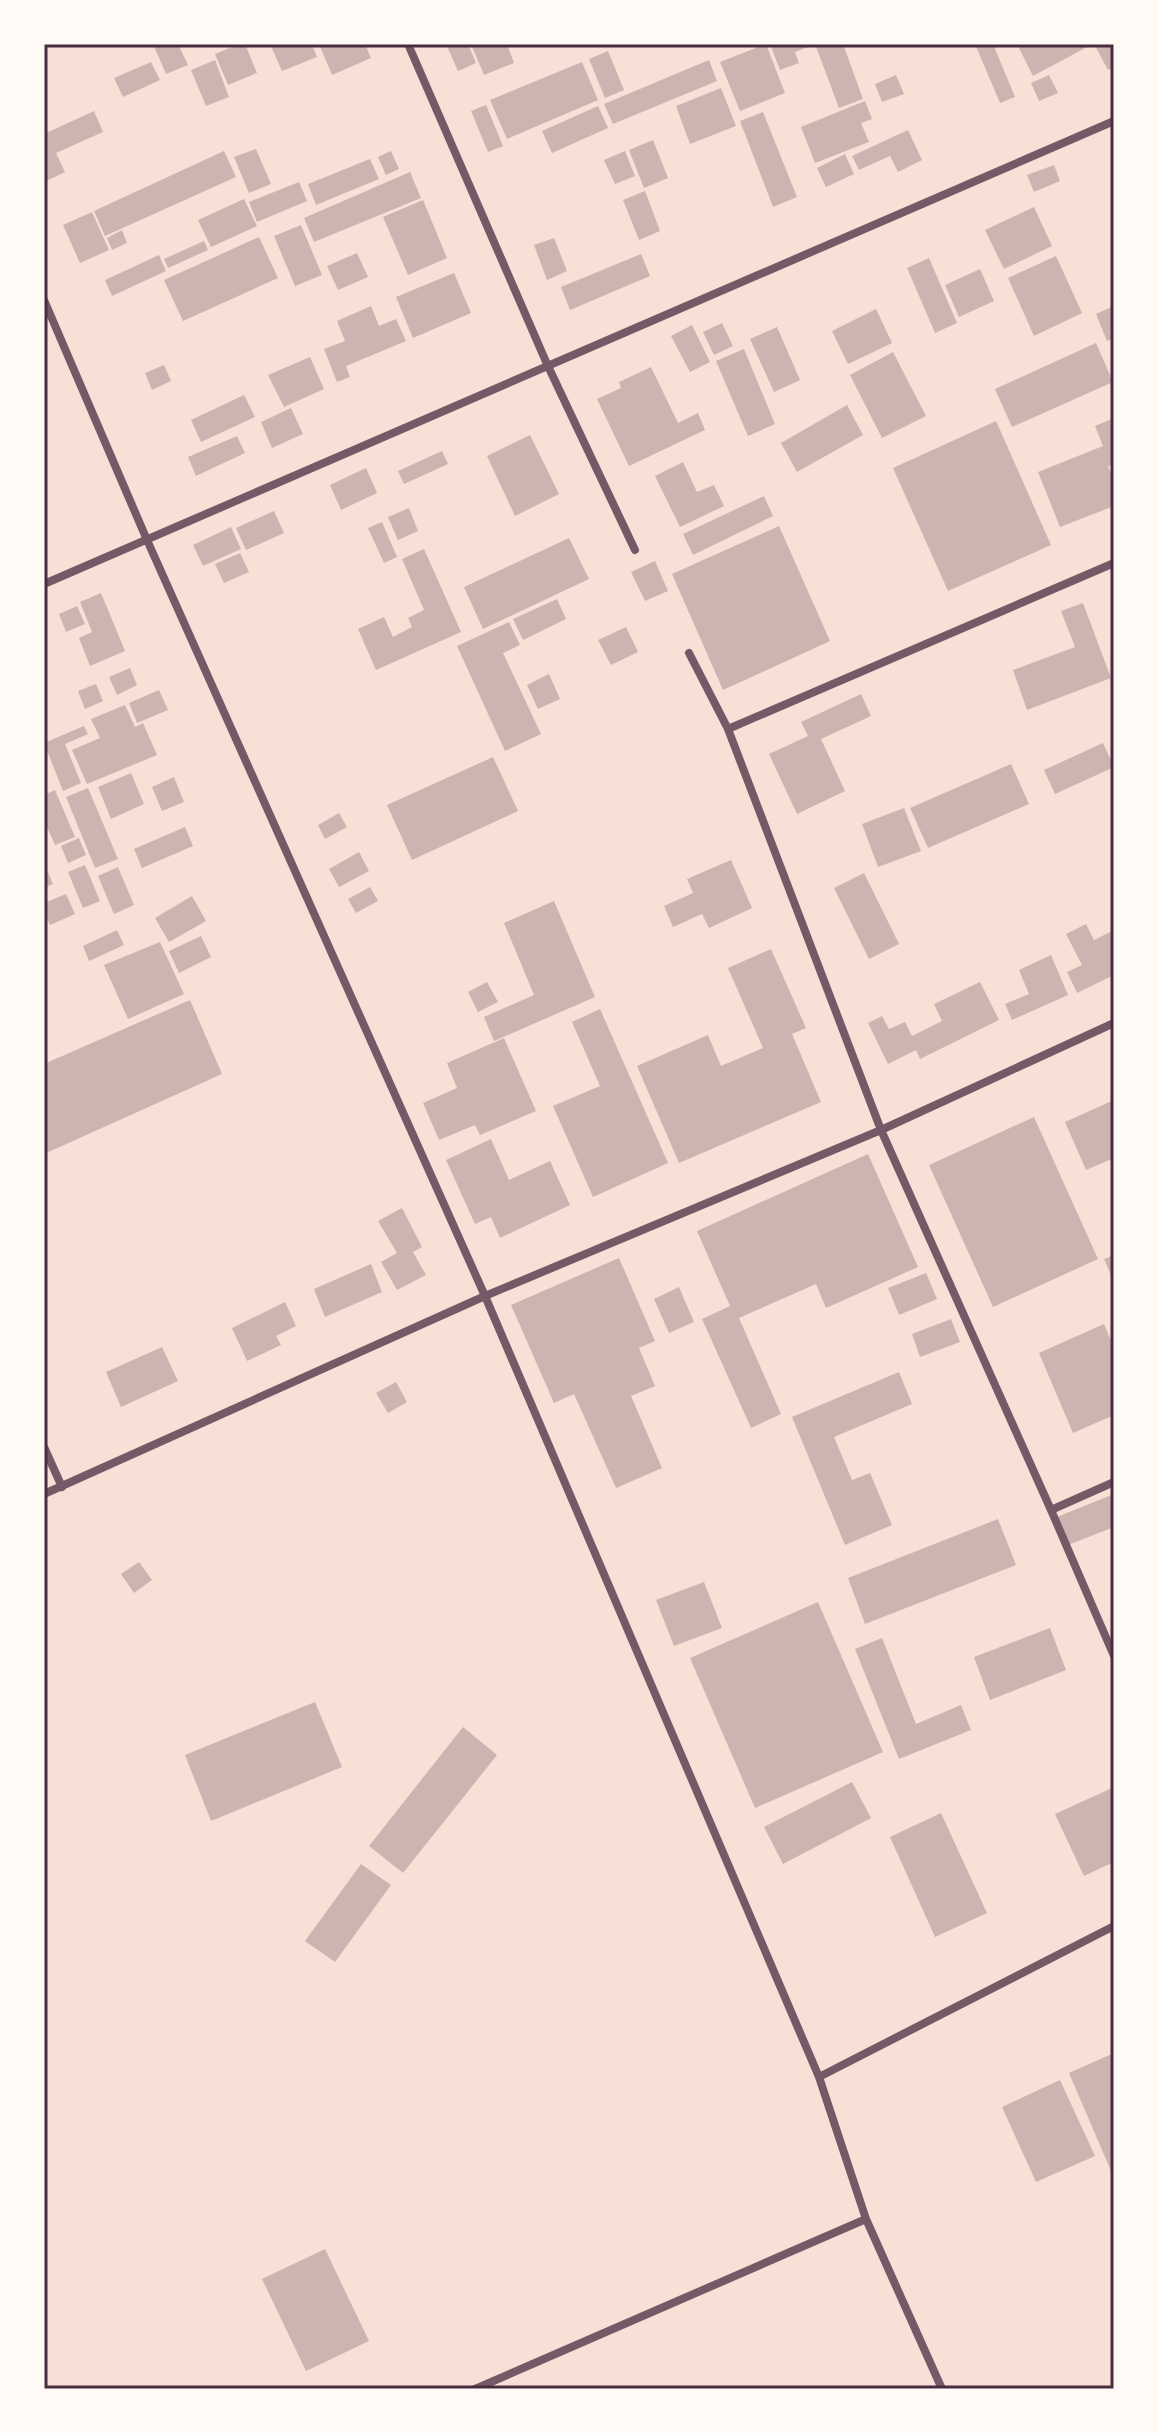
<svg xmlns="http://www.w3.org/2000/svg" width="1158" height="2433" font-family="Montserrat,sans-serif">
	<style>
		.building { fill: #ccb4b1 }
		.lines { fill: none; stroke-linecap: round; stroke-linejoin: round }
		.minor { stroke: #755966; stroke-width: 8 }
		.neatline { fill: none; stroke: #4a2c40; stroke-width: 3 }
	</style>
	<rect width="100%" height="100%" fill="#f7e1d7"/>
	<path class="building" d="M153,44h25l10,21 -22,9z
		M239,44h6l12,29 -29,12 -13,-31z
		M270,44h42l5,13 -35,14z
		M319,44h46l6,14 -39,17z
		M446,44h22l8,19 -18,8z
		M471,44h36l7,19 -30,12z
		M766,44l19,49 -45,18 -20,-49z
		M770,44h37l1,3 -13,5 4,11 -19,7z
		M815,44h28l20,55 -24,9z
		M975,44h18l22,53 -15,6z
		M1017,44h71l1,2 -56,30z
		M1094,44h20v23l-6,3z
		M608,51l16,39 -19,8 -16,-39z
		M215,60l14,37 -23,9 -15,-36z
		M709,60l8,21 -104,43 -9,-20z
		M151,62l9,18 -37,17 -9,-19z
		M582,62l16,38 -91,39 -17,-39z
		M896,75l8,19 -22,8 -7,-18z
		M1049,75l9,18 -19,8 -8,-18z
		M721,88l15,38 -46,18 -14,-38z
		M865,101l7,18 -11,4 8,19 -54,21 -14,-36z
		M486,105l17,41 -15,6 -17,-41z
		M598,106l10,22 -56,25 -10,-22z
		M94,111l9,21 -47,21 9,19 -21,10v-48z
		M763,112l34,85 -24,10 -33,-86z
		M908,130l14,30 -24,12 -8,-16 -31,14 -7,-14z
		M653,140l15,38 -24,10 -15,-38z
		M256,149l15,35 -22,9 -15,-36z
		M224,151l12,26 -131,59 -11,-25z
		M391,151l8,18 -13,6 -8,-18z
		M625,151l10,25 -20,8 -11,-24z
		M845,154l9,20 -28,13 -9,-19z
		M370,159l9,20 -63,26 -8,-21z
		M1054,165l6,16 -26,11 -7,-17z
		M410,172l11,26 -107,44 -10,-24z
		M299,182l8,19 -50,21 -8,-20z
		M645,191l15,40 -21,9 -16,-40z
		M244,199l13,27 -46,21 -13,-27z
		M423,200l24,58 -39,17 -25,-58z
		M1034,207l18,39 -48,23 -19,-39z
		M92,212l17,38 -29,13 -17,-38z
		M301,225l21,50 -27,11 -21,-50z
		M122,230l5,13 -15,7 -5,-12z
		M259,237l19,41 -95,43 -19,-41z
		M554,238l13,33 -20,9 -13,-35z
		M204,241l4,9 -40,18 -4,-9z
		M357,253l11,24 -30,13 -11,-24z
		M641,254l9,22 -80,34 -9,-23z
		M159,255l7,16 -54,25 -7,-16z
		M1056,256l26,57 -48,23 -26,-58z
		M929,258l28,65 -22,10 -28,-65z
		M980,269l14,32 -35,16 -14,-32z
		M454,273l17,40 -58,25 -17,-41z
		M371,306l8,20 17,-7 10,22 -60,25 4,11 -13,5 -13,-33 21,-8 -8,-20z
		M1114,306v32l-7,3 -11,-27z
		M876,309l16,34 -44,21 -16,-33z
		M722,323l11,23 -19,9 -11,-23z
		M692,325l18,37 -20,10 -19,-36z
		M777,327l23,53 -26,12 -24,-53z
		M1096,343l17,39 -101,45 -17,-38z
		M744,349l31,75 -27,12 -32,-75z
		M893,352l33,64 -44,22 -32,-63z
		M310,357l14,32 -40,18 -16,-32z
		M164,365l7,16 -19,9 -7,-17z
		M651,367l27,56 20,-10 7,17 -76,36 -32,-67 24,-11 -2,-6z
		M244,395l11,22 -54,25 -10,-22z
		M847,405l16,30 -66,37 -16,-29z
		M291,408l12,26 -31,14 -11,-26z
		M1114,418v46l-6,2 6,15v25l-54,21 -22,-55 65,-26 -8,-20z
		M996,421l55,124 -103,46 -55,-123z
		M530,435l29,59 -44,22 -28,-60z
		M237,436l8,17 -49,23 -8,-19z
		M442,451l6,13 -44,20 -6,-13z
		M683,462l14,30 17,-7 10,21 -44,21 -25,-51z
		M366,468l11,25 -36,17 -11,-25z
		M764,496l9,20 -80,39 -10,-21z
		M409,508l9,23 -20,9 -10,-23z
		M274,511l10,22 -38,17 -10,-22z
		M382,522l15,35 -13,6 -16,-35z
		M779,526l51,115 -107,49 -51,-116z
		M231,527l10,22 -38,17 -10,-21z
		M569,538l20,41 -106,50 -19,-42z
		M424,549l37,83 -85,38 -18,-41 26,-12 9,20 19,-10 -4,-9 16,-8 -22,-51z
		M240,553l9,19 -25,11 -9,-19z
		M655,561l13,30 -23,10 -14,-29z
		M101,593l24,58 -35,15 -11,-28 13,-6 -12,-30z
		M557,599l9,20 -43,21 -10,-21z
		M1083,603l28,75 -84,32 -14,-40 62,-23 -14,-36z
		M77,606l8,18 -19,8 -7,-18z
		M509,622l11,23 -17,8 38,81 -36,17 -48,-105z
		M626,627l12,25 -27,13 -13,-25z
		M130,668l7,17 -20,10 -8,-18z
		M549,674l11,25 -22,10 -11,-24z
		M96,684l7,17 -18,8 -7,-18z
		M159,690l9,20 -31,13 -8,-20z
		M861,694l10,22 -50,23 24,52 -48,23 -28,-60 39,-18 -7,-14z
		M125,705l10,22 8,-4 14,32 -70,29 -15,-34 28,-12 -9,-19z
		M84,726l4,8 -23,10 16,39 -18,8 -19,-48z
		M1103,743l11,24 -59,27 -11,-24z
		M493,757l25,54 -106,49 -25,-55z
		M1011,764l18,40 -101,44 -18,-40z
		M131,773l13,31 -33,15 -13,-32z
		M174,777l10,25 -22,9 -10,-24z
		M88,788l30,71 -23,9 -29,-71z
		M55,790l20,47 -20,8 -11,-25v-25z
		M904,808l17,43 -43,16 -16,-43z
		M339,813l8,14 -22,12 -7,-14z
		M185,827l8,19 -51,22 -8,-19z
		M79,838l7,17 -18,8 -7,-17z
		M359,852l10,19 -30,16 -10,-18z
		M731,860l21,48 -43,20 -7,-14 -29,13 -9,-21 29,-13 -6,-14z
		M44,863l9,21 -9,4z
		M85,865l15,36 -17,7 -15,-36z
		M118,867l16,38 -20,9 -16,-38z
		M864,873l35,71 -30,15 -35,-71z
		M370,887l8,14 -22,12 -8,-14z
		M66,894l9,20 -25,11 -6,-14v-8z
		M192,896l14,25 -37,21 -14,-24z
		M554,901l41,96 -101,44 -10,-24 50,-22 -30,-72z
		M1086,924l8,16 20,-10v45l-37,18 -10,-21 15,-7 -16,-31z
		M117,930l7,15 -35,16 -6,-15z
		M201,936l10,21 -32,16 -10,-22z
		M160,942l24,52 -56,25 -24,-54z
		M771,949l35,79 -14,6 29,68 -142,61 -42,-97 71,-31 13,31 42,-18 -35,-80z
		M1051,955l17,40 -56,25 -7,-16 24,-10 -10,-24z
		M487,982l11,20 -20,10 -10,-20z
		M980,982l19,38 -79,39 -4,-9 -28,14 -20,-41 14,-7 7,13 16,-7 7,14 30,-15 -8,-17z
		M190,1000l32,74 -178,80v-90z
		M600,1009l68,154 -75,34 -40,-91 47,-20 -28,-64z
		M504,1038l32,73 -56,24 -5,-10 -36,15 -16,-37 34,-15 -10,-25z
		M1114,1100v58l-28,12 -21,-48z
		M1034,1117l64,142 -105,48 -64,-142z
		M491,1139l18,41 41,-19 20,44 -70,33 -9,-21 -16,7 -29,-64z
		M868,1154l50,113 -92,41 -10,-24 -77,34 42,96 -30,14 -49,-109 28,-13 -33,-75z
		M402,1208l20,39 -9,5 13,23 -29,15 -16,-28 16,-9 -19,-32z
		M1114,1255v27l-10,-23z
		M619,1258l36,83 -16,7 16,38 -24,10 31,72 -46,20 -42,-94 -20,9 -43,-98z
		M371,1264l11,28 -57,25 -11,-28z
		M926,1273l11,26 -38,16 -11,-27z
		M679,1287l15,35 -25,11 -15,-34z
		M285,1302l11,24 -20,10 5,9 -34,16 -15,-33z
		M951,1319l9,23 -40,15 -8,-23z
		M1104,1324l10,24v67l-41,18 -34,-80z
		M162,1347l16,34 -57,26 -15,-35z
		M899,1372l13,32 -78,33 18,43 18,-7 22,52 -47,20 -53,-128z
		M396,1382l11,20 -19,11 -12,-20z
		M1114,1494v33l-46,18 -11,-28z
		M998,1519l18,46 -151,59 -17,-46z
		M139,1562l13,18 -18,13 -13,-19z
		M704,1582l18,46 -48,18 -18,-46z
		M818,1602l65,150 -128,56 -65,-150z
		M1050,1628l16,42 -76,30 -16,-43z
		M882,1638l34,86 45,-19 10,25 -72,29 -44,-110z
		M315,1702l27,65 -131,54 -26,-66z
		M463,1727l34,28 -94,118 -34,-27z
		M852,1782l19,36 -88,46 -19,-37z
		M1112,1788l2,4v70l-30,14 -29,-62z
		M941,1813l46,100 -52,24 -45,-100z
		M361,1864l30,21 -56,77 -30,-21z
		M1114,2053v125l-45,-105z
		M1060,2080l35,76 -59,26 -34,-75z
		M325,2249l44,92 -63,30 -44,-92z"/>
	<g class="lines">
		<path class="minor" d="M408,44l139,320 88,186
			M44,300l103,240 338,756 334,781 47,142 76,170
			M44,584l1070,-463
			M689,653l39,76 153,401 170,380 63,146
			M728,729l386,-166
			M44,1447l18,40
			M44,1494l441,-198 396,-166 233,-107
			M1051,1510l63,-28
			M819,2077l295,-151
			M475,2389l391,-170"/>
	</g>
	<rect width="1158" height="2433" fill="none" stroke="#fffaf5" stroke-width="92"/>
	<rect x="46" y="46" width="1066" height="2341" class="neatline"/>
</svg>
